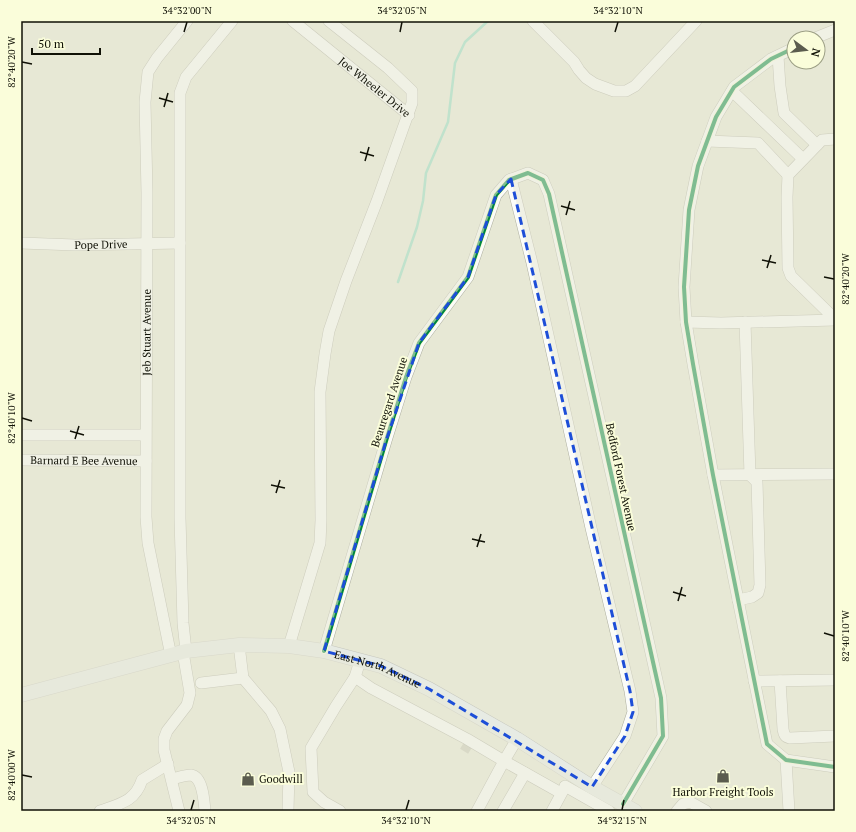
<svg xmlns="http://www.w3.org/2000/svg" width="856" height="832" font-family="'PT Serif',serif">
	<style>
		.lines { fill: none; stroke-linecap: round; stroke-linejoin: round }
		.stream { stroke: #90dbc1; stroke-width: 2.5 }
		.minor-tunnel { stroke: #c7c8b6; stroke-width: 11; stroke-dasharray: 11 5.5; stroke-linecap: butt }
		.minor-casing { stroke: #adae9f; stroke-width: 12 }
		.major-casing { stroke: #c6c7be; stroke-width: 15 }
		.minor { stroke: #fbfcf9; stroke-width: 11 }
		.major { stroke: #e7ebe4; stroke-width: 14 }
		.cycleway-casing { stroke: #fafdda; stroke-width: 6 }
		.cycleway { stroke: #00873e; stroke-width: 4 }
		.marked { fill: none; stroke: #1d4ed8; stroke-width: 3; stroke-dasharray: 8 5; stroke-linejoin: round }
		.ticks { fill: none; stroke: #101106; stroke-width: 1.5 }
		.labels { text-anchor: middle; stroke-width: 4; stroke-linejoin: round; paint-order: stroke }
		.street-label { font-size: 11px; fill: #101106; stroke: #fafdda }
		.poi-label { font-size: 11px; fill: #101106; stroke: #fafdda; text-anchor: start }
		.neatline { fill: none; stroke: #101106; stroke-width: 1.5 }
		.ticks-label { font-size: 10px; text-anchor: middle; fill: #101106 }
	</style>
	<rect width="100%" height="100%" fill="#e7e8d5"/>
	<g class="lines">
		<path class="stream" d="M398,282l19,-55 6,-26 3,-28 22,-51 7,-59 10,-21 23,-21"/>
		<path class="minor-tunnel" d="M463,744l8,5"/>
		<g class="minor-casing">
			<g id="minor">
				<path id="s1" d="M293,21l116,94"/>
				<path d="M533,21l41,41 5,8 7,8 9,6 19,7h12l9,-5 61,-65"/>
				<path d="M815,38l20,-8"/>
				<path d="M794,48l-23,11 -37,28 -18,30 -18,49 -9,44 -5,77 2,35 7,42 20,111 54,269 19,16 49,7"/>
				<path d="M778,56l2,30 4,27 33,32"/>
				<path d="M732,91l71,68"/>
				<path d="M707,141l51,2 30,32"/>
				<path d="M511,179l21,84 59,265 39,163 3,21 -8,24 -33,51"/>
				<path id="s2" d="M21,243l54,2 105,-2"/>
				<path d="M835,319l-44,-43 -3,-8 -1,-71 1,-22 34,-35 13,-1"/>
				<path d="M686,322l35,1 114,-3"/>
				<path d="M21,435h124"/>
				<path id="s3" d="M21,460l125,1"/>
				<path d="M713,475l122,-1"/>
				<path d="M738,600l14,-3 6,-4 2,-8 -3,-103 -7,-7 -5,-153"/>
				<path d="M239,645l4,33 28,33 9,18 9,43 -1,39"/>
				<path d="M289,646l31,-103 1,-23 -1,-128 5,-38 4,-23 17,-50 31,-80 35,-98v-12l-24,-23 -59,-47"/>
				<path d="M186,651l-3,-28 -3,-105v-425l6,-16 46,-56"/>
				<path d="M324,651l62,-210 20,-64 13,-34 49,-66 28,-82 13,-15 19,-7 15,7 6,14 112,504 2,38 -40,68"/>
				<path id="s4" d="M171,656l-23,-113 -2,-26 1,-324 -2,-91 3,-30 9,-14 30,-37"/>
				<path d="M355,677l16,11 96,51 37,22 -27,50"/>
				<path d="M754,681l81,-1"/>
				<path d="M780,681l3,48c1,6 2,8 7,9l45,-2"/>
				<path d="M201,683l42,-5"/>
				<path d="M517,739l-13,22 57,32"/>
				<path d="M786,760l3,51"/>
				<path d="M172,779c5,-1 13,-4 19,-4 12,2 13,26 14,36"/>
				<path d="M565,786l44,25"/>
				<path d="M100,811c19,-7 35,-9 42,-31l26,-16"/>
				<path d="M179,811l-15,-61v-11l3,-8 20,-26 3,-12 -7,-41"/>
				<path d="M340,811l-16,-9 -11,-10 -2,-44 25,-42 19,-29 5,-16"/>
				<path d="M503,811l22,-38"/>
				<path d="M552,811l13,-24"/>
				<path d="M677,811l6,-7 7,-2 16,9"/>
			</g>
		</g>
		<g class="major-casing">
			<g id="major">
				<path id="s5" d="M21,695l165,-44 53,-6 50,1 35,5 57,15 48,23 88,50 75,48 43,24"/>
			</g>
		</g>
		<use href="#minor" class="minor"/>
		<use href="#major" class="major"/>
		<g class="cycleway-casing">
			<path id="cycleway" d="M794,48l-23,11 -37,28 -18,30 -18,49 -9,44 -5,77 2,35 7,42 20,111 54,269 19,16 49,7
				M324,651l62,-210 20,-64 13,-34 49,-66 28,-82 13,-15 19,-7 15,7 6,14 112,504 2,38 -40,68"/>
		</g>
		<use href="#cycleway" class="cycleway"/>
	</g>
	<path d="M0 0H856V832H0ZM511,179l119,512 3,21 -8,24 -33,51 -163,-98 -48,-23 -57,-15 62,-210 33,-98 49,-66 28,-82z" fill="#e7e8d5" fill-opacity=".55" fill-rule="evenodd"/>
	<path class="marked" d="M511,179l119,512 3,21 -8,24 -33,51 -163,-98 -48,-23 -57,-15 62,-210 33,-98 49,-66 28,-82z"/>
	<path class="ticks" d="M184,32l3,-10M400,32l2,-10M615,32l3,-10M22,62l10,2M159,98l14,4M164,107l4,-14M360,152l14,4M365,161l4,-14M561,206l14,4M566,215l4,-14M762,260l14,3M767,268l4,-13M824,277l10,2M22,418l10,3M70,431l14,4M75,439l4,-13M271,485l14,3M276,493l4,-13M472,539l13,3M477,547l4,-13M673,592l13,4M678,601l4,-14M824,633l10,3M22,775l10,2M191,810l3,-10M406,810l3,-10M622,810l2,-10"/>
	<defs>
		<g id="shop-bare" transform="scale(1.08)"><path d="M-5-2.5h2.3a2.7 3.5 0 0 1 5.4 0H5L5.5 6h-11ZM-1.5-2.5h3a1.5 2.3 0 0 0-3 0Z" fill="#5b5c4e" stroke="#fafdda" stroke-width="2.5" paint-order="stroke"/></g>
	</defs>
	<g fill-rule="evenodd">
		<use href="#shop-bare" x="723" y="776"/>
		<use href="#shop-bare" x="248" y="779"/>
	</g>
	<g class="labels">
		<g class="street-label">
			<text dy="4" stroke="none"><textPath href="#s1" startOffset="105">Joe Wheeler Drive</textPath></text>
			<text dy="4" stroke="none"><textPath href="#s2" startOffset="80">Pope Drive</textPath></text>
			<text dy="4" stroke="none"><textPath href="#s4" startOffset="326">Jeb Stuart Avenue</textPath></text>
			<text transform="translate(389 402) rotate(-72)" y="4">Beauregard Avenue</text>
			<text dy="4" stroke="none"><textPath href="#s3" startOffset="63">Barnard E Bee Avenue</textPath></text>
			<text transform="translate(621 477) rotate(78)" y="4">Bedford Forest Avenue</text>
			<text dy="4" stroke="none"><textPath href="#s5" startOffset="366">East North Avenue</textPath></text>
		</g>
		<g class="poi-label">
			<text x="259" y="783">Goodwill</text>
			<text x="723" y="796" text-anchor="middle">Harbor Freight Tools</text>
		</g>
	</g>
	<rect width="856" height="832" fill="none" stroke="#fafdda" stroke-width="44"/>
	<g transform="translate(806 50) rotate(105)"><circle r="19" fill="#fafdda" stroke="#9c9f85"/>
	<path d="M0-3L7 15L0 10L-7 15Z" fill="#5b5c4e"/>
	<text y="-6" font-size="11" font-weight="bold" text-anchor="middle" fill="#101106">N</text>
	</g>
	<path d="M32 48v6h68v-6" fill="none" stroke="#101106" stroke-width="2"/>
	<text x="38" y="48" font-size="12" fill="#101106" stroke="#fafdda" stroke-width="3" paint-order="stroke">50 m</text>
	<rect x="22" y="22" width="812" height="788" class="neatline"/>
	<g class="ticks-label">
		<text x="187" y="14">34°32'00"N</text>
		<text x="402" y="14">34°32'05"N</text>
		<text x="618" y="14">34°32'10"N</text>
		<text transform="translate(11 62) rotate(-90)" y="4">82°40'20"W</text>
		<text transform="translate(845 279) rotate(-90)" y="4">82°40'20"W</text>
		<text transform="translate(11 418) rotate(-90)" y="4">82°40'10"W</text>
		<text transform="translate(845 636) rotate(-90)" y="4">82°40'10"W</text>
		<text transform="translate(11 775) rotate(-90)" y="4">82°40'00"W</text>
		<text x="191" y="824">34°32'05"N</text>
		<text x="406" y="824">34°32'10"N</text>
		<text x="622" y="824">34°32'15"N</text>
	</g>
</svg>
